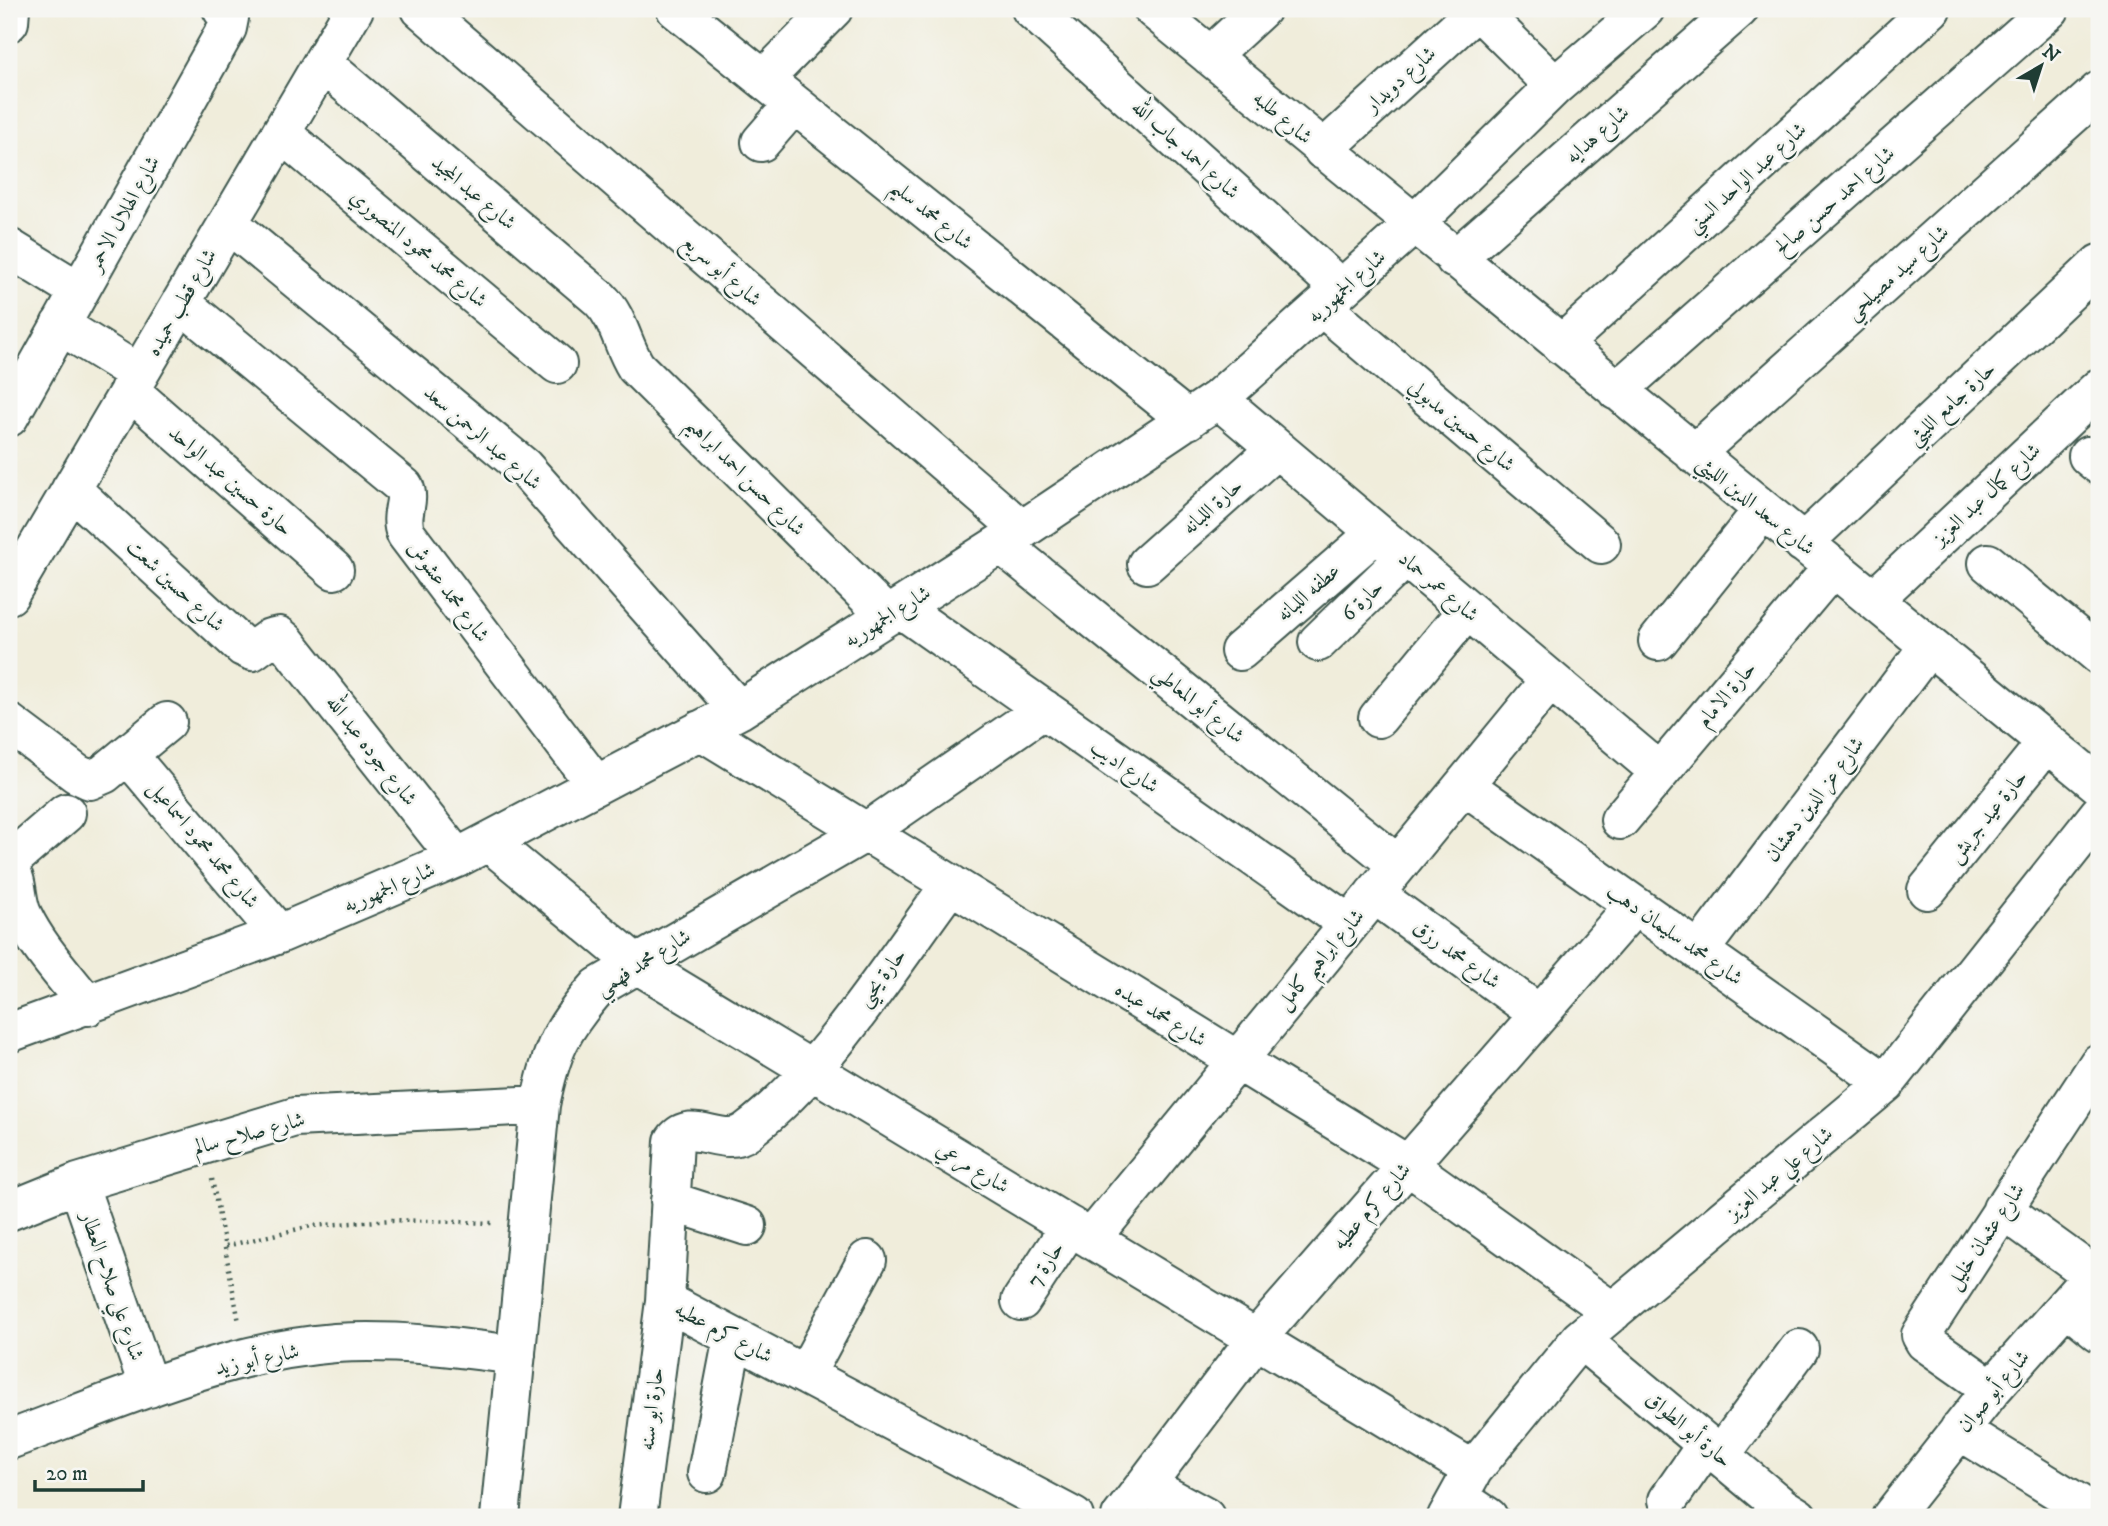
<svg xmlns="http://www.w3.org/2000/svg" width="2108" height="1526" font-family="'IM FELL DW Pica',Amiri,serif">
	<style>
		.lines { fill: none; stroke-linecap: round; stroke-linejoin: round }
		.street-casing { stroke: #3e574d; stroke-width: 42 }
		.secondary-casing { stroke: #3e574d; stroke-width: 42 }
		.path { stroke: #3e574d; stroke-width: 4.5; stroke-dasharray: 2 5; stroke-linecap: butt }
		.street { stroke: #fff; stroke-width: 38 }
		.secondary { stroke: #fff; stroke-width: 38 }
		.labels { text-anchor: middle; stroke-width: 5; stroke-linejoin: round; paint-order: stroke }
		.street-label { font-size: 21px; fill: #1f3d34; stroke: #f6f6f2 }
	</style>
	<rect width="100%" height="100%" fill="#f6f6f2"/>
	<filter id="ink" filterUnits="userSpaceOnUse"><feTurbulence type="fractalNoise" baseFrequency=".0143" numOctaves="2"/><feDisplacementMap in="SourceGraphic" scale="14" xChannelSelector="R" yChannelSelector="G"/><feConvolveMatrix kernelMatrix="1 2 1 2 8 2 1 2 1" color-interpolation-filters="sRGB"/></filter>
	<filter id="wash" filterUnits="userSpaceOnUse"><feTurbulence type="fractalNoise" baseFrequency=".00686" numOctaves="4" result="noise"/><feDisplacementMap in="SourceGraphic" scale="28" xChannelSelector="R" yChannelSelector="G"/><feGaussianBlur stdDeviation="1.57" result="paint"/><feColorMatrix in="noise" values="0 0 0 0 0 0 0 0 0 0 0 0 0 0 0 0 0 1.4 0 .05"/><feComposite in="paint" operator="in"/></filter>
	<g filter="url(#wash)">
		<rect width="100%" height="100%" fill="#f0eddb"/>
	</g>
	<g filter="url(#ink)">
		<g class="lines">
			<g class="street-casing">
				<path id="street" d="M421,9l601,521
					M676,9l512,411
					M1031,9l310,280
					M1153,9l946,776
					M1477,9l78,77
					M1210,56l51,-47
					M322,63l278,236c19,19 22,46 36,68l251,249
					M764,79l69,-70
					M281,133l276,231
					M761,142l33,-38
					M1323,150l155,-141
					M228,223l296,244 215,243
					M9,248l70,43
					M1455,259l284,-250
					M181,303l223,184c7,15 -6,27 2,47l190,251
					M1322,307l279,237
					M60,325l79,49
					M1561,345l370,-336
					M129,390l205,180
					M1617,391l433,-382
					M1218,399l442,373
					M9,417l218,-389 2,-10 -7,-9
					M1694,454l405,-363
					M2088,456l11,9
					M71,489l172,158 9,4 18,-13 9,-2 7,6 171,216
					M1803,543l296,-279
					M1001,544l397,321
					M1988,563l111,92
					M1147,564l129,-115
					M9,595l345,-586
					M1873,600l226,-212
					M900,608l449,316
					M1658,641l105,-131
					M1318,642l87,-84
					M1240,651l136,-118
					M1378,718l89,-108
					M9,723l68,51 13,6 14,-6 63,-52
					M700,730l706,434 207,148
					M128,755l151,179
					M1464,785l422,298
					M1620,820l213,-253
					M489,842l146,121 838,507
					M9,862l57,-49
					M9,869c10,13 6,32 14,47 15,32 44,62 65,90
					M951,884c-59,79 -126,188 -204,247 -24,19 -55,-15 -73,10l-9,160 409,216
					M1927,890l120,-148
					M1374,894l165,120
					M1699,951l230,-305
					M9,1033l270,-99 178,-76 282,-148 283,-180 196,-131 195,-174 142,-139 90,-77
					M78,1183l71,205
					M670,1201l77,25
					M2002,1209l91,66
					M9,1211l69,-28 217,-66 245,-12
					M1091,1239l459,-559
					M1021,1301l49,-75
					M2066,1305l33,27
					M1580,1339l202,168 16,10
					M805,1375l62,-115
					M1992,1389l-67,-47 -4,-7 178,-272
					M1959,1430l125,77 15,4
					M9,1440c105,-39 213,-88 326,-97 61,-4 120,4 181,12
					M1720,1456l79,-107
					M707,1473l26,-136
					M1146,1485l59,32
					M1458,1497l30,20
					M1668,1500l39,-56
					M500,1517l40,-412c11,-55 21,-76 58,-118l268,-155 178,-123
					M637,1517l28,-216
					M1121,1517l135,-178 378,-433
					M1447,1517l26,-47 107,-131 306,-256 213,-269
					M1891,1517l101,-128 107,-121"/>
			</g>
			<g class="secondary-casing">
				<path id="secondary" d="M9,22l1,-13"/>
			</g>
			<path class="path" d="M212,1179l27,143
				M226,1246l85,-20 81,-6 101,3"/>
			<use href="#street" class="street"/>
			<use href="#secondary" class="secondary"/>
		</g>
	</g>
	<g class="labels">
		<g class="street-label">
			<text transform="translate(1400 79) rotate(-42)" y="7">شارع دويدار</text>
			<text transform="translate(1283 117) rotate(40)" y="7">شارع طلبه</text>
			<text transform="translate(1597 134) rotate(-41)" y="7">شارع هدايه</text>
			<text transform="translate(1186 149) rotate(42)" y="7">شارع احمد جاب الله</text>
			<text transform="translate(1746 177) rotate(-42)" y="7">شارع عبد الواحد السني</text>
			<text transform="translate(474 192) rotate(40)" y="7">شارع عبد المجيد</text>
			<text transform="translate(1834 200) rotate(-41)" y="7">شارع احمد حسن صالح</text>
			<text transform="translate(123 213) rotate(-61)" y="7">شارع الهلال الاحمر</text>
			<text transform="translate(932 214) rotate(39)" y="7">شارع محمد سليم</text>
			<text transform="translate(419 248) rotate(40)" y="7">شارع محمد محمود المنصوري</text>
			<text transform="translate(722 270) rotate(41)" y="7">شارع أبو سريع</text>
			<text transform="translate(1897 272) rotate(-42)" y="7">شارع سيد مصيلحي</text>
			<text transform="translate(1346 286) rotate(-42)" y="7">شارع الجمهوريه</text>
			<text transform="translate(181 302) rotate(-60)" y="7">شارع قطب حميده</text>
			<text transform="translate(1951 403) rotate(-43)" y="7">حارة جامع الليثي</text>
			<text transform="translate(1462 425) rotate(40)" y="7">شارع حسين مدبولي</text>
			<text transform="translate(483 437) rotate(41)" y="7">شارع عبد الرحمن سعد</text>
			<text transform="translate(746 476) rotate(45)" y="7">شارع حسن احمد ابراهيم</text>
			<text transform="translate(231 480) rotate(41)" y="7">حارة حسين عبد الواحد</text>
			<text transform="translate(1986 494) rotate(-43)" y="7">شارع كمال عبد العزيز</text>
			<text transform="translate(1756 505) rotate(39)" y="7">شارع سعد الدين الليثي</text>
			<text transform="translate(1212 506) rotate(-42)" y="7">حارة اللبانه</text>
			<text transform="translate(176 585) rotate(43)" y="7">شارع حسين شعت</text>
			<text transform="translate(1439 586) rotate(40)" y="7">شارع عمر حماد</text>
			<text transform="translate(449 591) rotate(53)" y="7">شارع محمد عشوش</text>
			<text transform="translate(1308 592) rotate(-41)" y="7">عطفه اللبانه</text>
			<text transform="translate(1362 600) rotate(-44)" y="7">حارة 6</text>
			<text transform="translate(887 616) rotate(-32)" y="7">شارع الجمهوريه</text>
			<text transform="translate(1726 694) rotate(-50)" y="7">حارة الامام</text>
			<text transform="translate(1199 704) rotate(39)" y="7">شارع أبو المعاطي</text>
			<text transform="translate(372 750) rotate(52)" y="7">شارع جوده عبد الله</text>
			<text transform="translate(1125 766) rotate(35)" y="7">شارع اديب</text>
			<text transform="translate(1814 799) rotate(-53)" y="7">شارع عز الدين دهشان</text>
			<text transform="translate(1987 816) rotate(-51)" y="7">حارة عيد جريش</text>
			<text transform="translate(204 844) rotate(50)" y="7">شارع محمد محمود اسماعيل</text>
			<text transform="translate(389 887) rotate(-23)" y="7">شارع الجمهوريه</text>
			<text transform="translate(1675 934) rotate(35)" y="7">شارع محمد سليمان دهب</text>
			<text transform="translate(1457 954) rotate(36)" y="7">شارع محمد رزق</text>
			<text transform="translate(1320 959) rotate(-50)" y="7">شارع ابراهيم كامل</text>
			<text transform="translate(643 962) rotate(-32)" y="7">شارع محمد فهمي</text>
			<text transform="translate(881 977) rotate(-53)" y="7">حارة يحيى</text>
			<text transform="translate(1161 1014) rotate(32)" y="7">شارع محمد عبده</text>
			<text transform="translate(249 1133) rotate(-15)" y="7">شارع صلاح سالم</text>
			<text transform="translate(973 1167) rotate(31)" y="7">شارع مرعي</text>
			<text transform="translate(1779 1173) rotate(-40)" y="7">شارع علي عبد العزيز</text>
			<text transform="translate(1371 1206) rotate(-49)" y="7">شارع كرم عطيه</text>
			<text transform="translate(1985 1236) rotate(-56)" y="7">شارع عثمان خليل</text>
			<text transform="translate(1045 1264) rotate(-57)" y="7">حارة 7</text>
			<text transform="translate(113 1286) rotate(71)" y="7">شارع علي صلاح العطار</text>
			<text transform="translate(724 1332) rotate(28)" y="7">شارع كرم عطيه</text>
			<text transform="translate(257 1359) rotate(-12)" y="7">شارع أبو زيد</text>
			<text transform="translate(1993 1391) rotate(-50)" y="7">شارع أبو صوان</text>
			<text transform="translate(651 1409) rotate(-83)" y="7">حارة ابو سنه</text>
			<text transform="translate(1689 1429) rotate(40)" y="7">حارة أبو الطواق</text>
		</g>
	</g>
	<rect width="2108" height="1526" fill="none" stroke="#f6f6f2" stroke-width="35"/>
	<g transform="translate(2041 66) rotate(39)" stroke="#f6f6f2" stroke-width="5" paint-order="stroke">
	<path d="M0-5L12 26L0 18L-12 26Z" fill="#1f3d34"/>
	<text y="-10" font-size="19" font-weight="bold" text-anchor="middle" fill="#1f3d34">N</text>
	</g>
	<path d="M35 1480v10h108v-10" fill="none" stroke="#1f3d34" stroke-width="3.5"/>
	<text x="46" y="1480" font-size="21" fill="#1f3d34" stroke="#f6f6f2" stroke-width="5" paint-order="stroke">20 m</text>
</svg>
